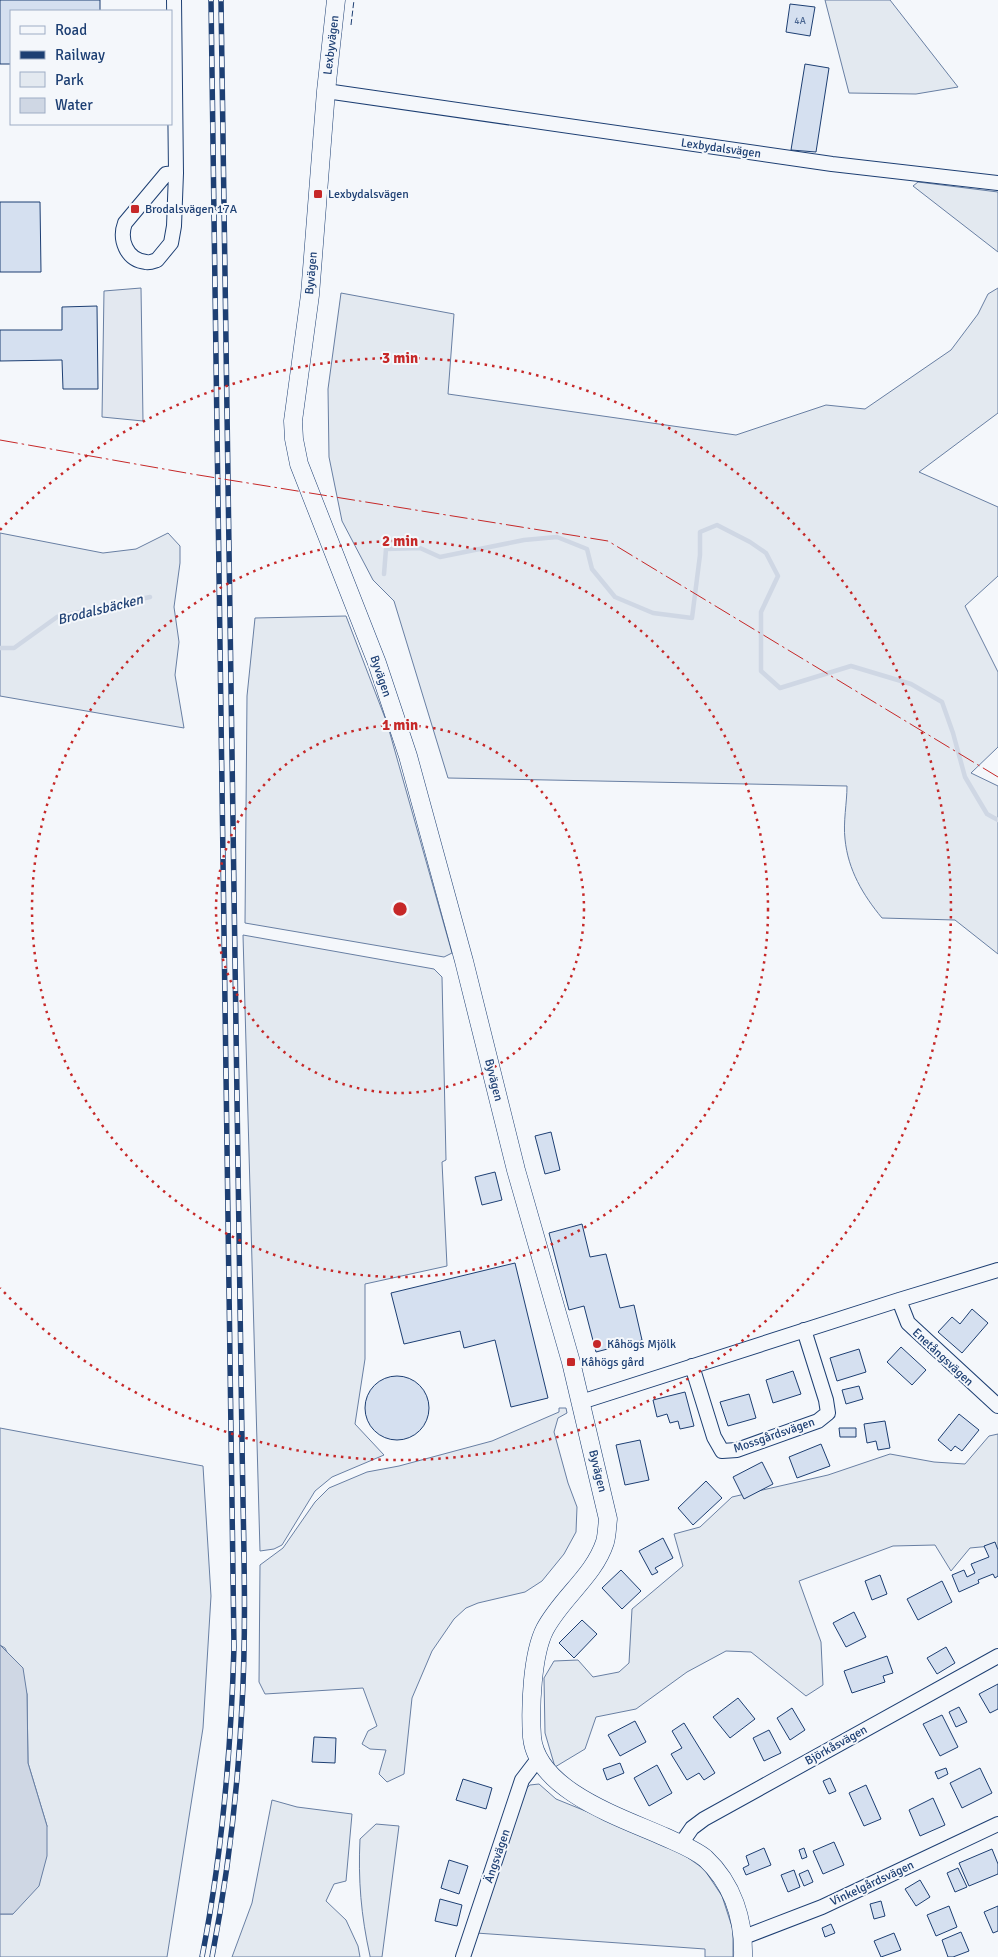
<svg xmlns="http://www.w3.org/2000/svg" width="998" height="1957" font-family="Signika,sans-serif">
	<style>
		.green { fill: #e3e9f0; stroke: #687fa3 }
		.parking { fill: #e3e8f0; stroke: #687fa3 }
		.water { fill: #cfd7e4; stroke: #687fa3 }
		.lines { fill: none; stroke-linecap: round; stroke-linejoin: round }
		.stream { stroke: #cfd7e4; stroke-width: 4.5 }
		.building { fill: #d5e0f0; stroke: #1d3f73 }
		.minor-casing { stroke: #1d3f73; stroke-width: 16 }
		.tertiary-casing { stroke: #1d3f73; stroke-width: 19 }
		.minor { stroke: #f4f7fb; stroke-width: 14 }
		.tertiary { stroke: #f4f7fb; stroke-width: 18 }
		.rail-casing { stroke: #1d3f73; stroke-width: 5.5 }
		.rail { stroke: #f4f7fb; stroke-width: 4; stroke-dasharray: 11; stroke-linecap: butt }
		.fence { stroke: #1d3f73; stroke-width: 1; stroke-dasharray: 6 2.5; stroke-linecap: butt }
		.power { stroke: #c62828; stroke-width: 1; stroke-dasharray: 18 4 2.5 4; stroke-linecap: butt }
		.ring { fill: none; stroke: #c62828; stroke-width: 2.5; stroke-dasharray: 2.5 5 }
		.poi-dot { fill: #c62828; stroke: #f4f7fb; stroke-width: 2 }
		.labels { text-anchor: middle; stroke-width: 4; stroke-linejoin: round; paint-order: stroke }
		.number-label { font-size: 10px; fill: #4b6792 }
		.street-label { font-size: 12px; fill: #1d3f73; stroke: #f4f7fb }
		.poi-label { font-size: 12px; fill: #1d3f73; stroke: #f4f7fb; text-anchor: start }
		.water-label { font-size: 14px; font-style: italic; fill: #1d3f73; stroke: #f4f7fb }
		.centre { fill: #c62828; stroke: #f4f7fb; stroke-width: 2.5 }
		.ring-label { font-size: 15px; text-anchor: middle; font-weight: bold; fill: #c62828; stroke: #f4f7fb; stroke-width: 4; stroke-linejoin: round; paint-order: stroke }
	</style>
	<rect width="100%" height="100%" fill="#f4f7fb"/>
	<path class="green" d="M825,0h65l68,87 -42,7 -67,-1z
		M918,182l80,10v60l-85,-66z
		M998,288v125l-79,59 79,35v69l-33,30 33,66v75l-27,26 27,13v168l-43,-34 -73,-2c-19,-23 -34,-48 -37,-79 -2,-17 2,-36 2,-53l-399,-8 -54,-177 -21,-21 -31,-59 -13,-64 -1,-68 13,-96 113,21 -6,80 288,41 90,-30 39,4 86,-59 27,-36 10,-20z
		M0,533l103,20 33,-4 32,-16 12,13v17l-6,44 5,35 -4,33 9,53 -184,-32z
		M346,616l41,107 65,230 -8,4 -199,-34 2,-227 8,-78z
		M243,935l191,34 8,8 4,183 -4,2 5,104 -82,18v75l-10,65 29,31 -52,22 -17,14 -33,54 -8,4 -14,2z
		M559,1408h7l1,5 -9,5 -4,14 14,51 9,24 -1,25 -12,22 -22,27 -17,11 -47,11 -12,5 -12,11 -22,32 -20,47 -8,76 -17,8 -8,-8 7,-24 -16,-1 -8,-5 6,-13 9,-5 -14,-38 -98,6 -6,-12 1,-117 23,-17 32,-46 14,-14 38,-16 32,-6 93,-25 67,-29z
		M0,1428l203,38 8,130 -8,132 -36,229h-167v-43h13l34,-88 -19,-63 -1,-69 -22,-46 -5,-3z
		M998,1434v119l-7,-7 -21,2 -19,23 -16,-26 -42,1 -94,35 22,61 2,43 -17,11 -55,-44 -25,-1 -39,21 -51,37 -40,8 -11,32 -30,18 -10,-34 -1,-55 10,-17 24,-1 15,17 26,-5 10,-9 3,-54 51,-43 -9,-32 26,-7 32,-30 96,-22 62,-21 44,8 31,2 24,-28z
		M539,1784l17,15 86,35 42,21 20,14 18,27 11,34v27h-28v-8l-229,-16 45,-140 9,-8z
		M272,1800l25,7 55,7 -6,67 -12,3 -8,17 20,19 12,26 2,11h-128l20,-54z
		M376,1824l23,2 -17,131h-12v-1c-9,-41 -12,-76 -10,-117z"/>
	<path class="parking" d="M141,288l2,133 -41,-4 2,-126z"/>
	<path class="water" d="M0,1645l23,23 4,26 1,69 19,63v30l-8,30 -26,28h-13z"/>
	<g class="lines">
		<path class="stream" d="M384,574l2,-25 34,-1 20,9 84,-17 33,-3 30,12 5,20 23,28 38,16 39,5 8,-63v-23l17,-7 33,17 16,11 12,23 -17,36v59l19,17 71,-22 60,18 31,18 11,31 12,44 22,37 11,6
			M0,648h14l43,-31 93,-20"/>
	</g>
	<path class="building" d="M0,0h100v11h-89v53h-11z
		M790,4l25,3 -5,29 -24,-4z
		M805,64l24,4 -13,84 -25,-2z
		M0,202h40l1,70h-41z
		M97,306l1,83h-35l-1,-29 -62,1v-31h62v-23z
		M551,1132l9,38 -15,4 -10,-38z
		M495,1172l7,28 -20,5 -7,-28z
		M582,1224l8,33 16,-3 14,54 14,-3 8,35 -46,12 -12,-46 -15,4 -20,-77z
		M515,1263l33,135 -37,9 -16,-67 -31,8 -4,-17 -56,13 -13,-51z
		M972,1309l16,14 -26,30 -24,-21 14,-15 8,7z
		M901,1347l25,23 -14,15 -25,-23z
		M859,1349l7,23 -29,9 -7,-23z
		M793,1371l8,23 -28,9 -7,-23z
		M365 1408a32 32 0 1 1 64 0a32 32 0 1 1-64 0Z
		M859,1386l4,13 -17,5 -4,-14z
		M685,1392l9,34 -14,3 -2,-8 -8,2 -3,-9 -10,3 -4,-17z
		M749,1394l7,24 -28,8 -8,-24z
		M959,1414l20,16 -17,21 -7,-5 -4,5 -13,-11z
		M885,1421l5,27 -12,2 -2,-9 -9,2 -3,-19z
		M839,1428h17v9h-16z
		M640,1440l9,40 -24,5 -9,-40z
		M821,1444l9,22 -33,12 -8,-21z
		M762,1462l11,22 -29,15 -11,-22z
		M706,1481l16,17 -29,27 -15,-17z
		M663,1538l10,20 -18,10 3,4 -6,3 -13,-24z
		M995,1542l3,8v26l-3,2 -2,-4 -15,6 1,3 -20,9 -7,-17 12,-5 3,7 8,-4 -4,-9 18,-7 -5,-11z
		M621,1570l20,21 -19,18 -20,-21z
		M880,1575l7,19 -15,6 -7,-19z
		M942,1581l10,21 -34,18 -11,-21z
		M854,1612l12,25 -20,10 -13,-24z
		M582,1620l15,14 -23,24 -15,-15z
		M946,1647l9,16 -18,11 -10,-16z
		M887,1656l6,17 -10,3 2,6 -33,11 -8,-22z
		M998,1684v25l-8,4 -11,-19z
		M738,1698l17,21 -25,19 -17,-21z
		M959,1707l8,15 -11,5 -7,-15z
		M792,1708l13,22 -15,10 -13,-22z
		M942,1715l16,32 -18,9 -17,-32z
		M635,1721l11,21 -26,14 -12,-21z
		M684,1723l31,50 -11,7 -5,-7 -12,7 -16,-26 11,-6 -10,-17z
		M769,1730l12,23 -17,8 -11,-23z
		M314,1737l22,1 -1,25 -23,-1z
		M620,1763l4,10 -17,7 -4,-11z
		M657,1765l15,28 -23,13 -15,-28z
		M946,1768l2,6 -10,5 -3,-7z
		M980,1768l12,25 -30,15 -12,-25z
		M830,1778l6,13 -7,3 -6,-13z
		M463,1779l29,9 -6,21 -30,-9z
		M866,1785l15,34 -17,7 -15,-33z
		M933,1798l12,27 -25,11 -11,-26z
		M834,1842l10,23 -21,9 -10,-23z
		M764,1848l7,17 -25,10 -3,-7 6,-3 -3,-9z
		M804,1848l3,9 -5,2 -3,-9z
		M992,1849l6,15v10l-29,12 -10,-23z
		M449,1860l19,6 -9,28 -18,-6z
		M958,1868l9,19 -12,5 -8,-19z
		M794,1870l6,17 -12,5 -7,-17z
		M808,1870l5,12 -9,4 -5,-12z
		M920,1880l10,17 -14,9 -11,-17z
		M440,1899l22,6 -5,21 -22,-5z
		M881,1901l4,15 -11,3 -4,-15z
		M949,1906l8,21 -21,9 -9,-21z
		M998,1906v25l-5,2 -9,-21z
		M831,1924l4,9 -10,4 -3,-9z
		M961,1932l8,19 -16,6h-5l-6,-17z
		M894,1933l7,17 -20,7 -7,-16z"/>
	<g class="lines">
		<g class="minor-casing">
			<path id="minor" d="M174,0l2,173 -2,53 -3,17 -14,17c-3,1 -8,3 -11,2 -20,-2 -27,-23 -21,-39l41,-49 10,-1
				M326,91l506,73 166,19
				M899,1300l9,23 90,83
				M692,1366l22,71 8,14 15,-1 81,-29 10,-8 -2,-13 -22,-70
				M581,1402l318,-102 99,-30
				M681,1844l11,-16 12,-9 294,-163
				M744,1937l78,-30 176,-83
				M463,1957l59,-177 16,-21"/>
		</g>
		<g class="tertiary-casing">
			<path id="tertiary" d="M336,0l-10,91 -16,204 -17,126 1,18 5,25 78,199 31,93 56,205 52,209 55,192 37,157c-1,8 -1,16 -3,23 -11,34 -43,55 -60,87 -13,25 -15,79 -13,108 5,54 91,81 133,100 13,6 29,12 40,21 28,26 39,62 38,99"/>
		</g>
		<use href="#minor" class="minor"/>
		<use href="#tertiary" class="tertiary"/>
		<g class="rail-casing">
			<path id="rail" d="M202,1957c20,-102 29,-206 32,-310l-23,-1647
				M212,1957c16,-83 26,-168 30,-252 5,-88 1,-177 0,-265l-21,-1440"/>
		</g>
		<use href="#rail" class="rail"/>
		<path class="fence" d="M351,25l3,-25"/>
		<path class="power" d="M0,440l192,34 416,67 390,236"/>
	</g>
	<g class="ring">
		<circle cx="400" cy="909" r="184"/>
		<circle cx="400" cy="909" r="368"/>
		<path d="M0 530A551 551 0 1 1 0 1288"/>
	</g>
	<g class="poi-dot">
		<rect x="313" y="189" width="10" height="10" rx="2.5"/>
		<rect x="130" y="204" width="10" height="10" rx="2.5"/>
		<circle cx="597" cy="1344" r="5"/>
		<rect x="566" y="1357" width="10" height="10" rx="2.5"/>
	</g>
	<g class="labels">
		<g class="number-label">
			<text x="800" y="24">4A</text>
		</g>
		<g class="street-label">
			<text transform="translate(331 45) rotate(-83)" y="4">Lexbyvägen</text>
			<text transform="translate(721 148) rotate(8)" y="4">Lexbydalsvägen</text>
			<text transform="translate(311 273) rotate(-85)" y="4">Byvägen</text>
			<text transform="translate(381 676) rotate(71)" y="4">Byvägen</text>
			<text transform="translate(494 1080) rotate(76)" y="4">Byvägen</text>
			<text transform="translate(943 1357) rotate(43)" y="4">Enetångsvägen</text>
			<text transform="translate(774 1435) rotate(-19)" y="4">Mossgårdsvägen</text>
			<text transform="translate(598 1471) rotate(76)" y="4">Byvägen</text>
			<text transform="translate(836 1745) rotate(-29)" y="4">Björkåsvägen</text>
			<text transform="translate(497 1856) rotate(-71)" y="4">Ängsvägen</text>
			<text transform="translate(872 1883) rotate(-25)" y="4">Vinkelgårdsvägen</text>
		</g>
		<g class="poi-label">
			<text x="328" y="198">Lexbydalsvägen</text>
			<text x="145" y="213">Brodalsvägen 17A</text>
			<text x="607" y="1348">Kåhögs Mjölk</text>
			<text x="581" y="1366">Kåhögs gård</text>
		</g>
		<g class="water-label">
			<text transform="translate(100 609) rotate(-14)" y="5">Brodalsbäcken</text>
		</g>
	</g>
	<circle cx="400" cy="909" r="8" class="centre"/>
	<g class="ring-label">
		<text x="400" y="363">3 min</text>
		<text x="400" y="546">2 min</text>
		<text x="400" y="730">1 min</text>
	</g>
	<rect x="10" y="10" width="162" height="115" fill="#f4f7fb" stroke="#9eadc5"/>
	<rect x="20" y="26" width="25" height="8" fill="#f4f7fb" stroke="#9eadc5"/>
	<text x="55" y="35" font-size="15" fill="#1d3f73">Road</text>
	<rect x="20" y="51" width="25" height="8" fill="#1d3f73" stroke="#9eadc5"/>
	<text x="55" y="60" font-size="15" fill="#1d3f73">Railway</text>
	<rect x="20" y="72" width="25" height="15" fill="#e3e9f0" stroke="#9eadc5"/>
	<text x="55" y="85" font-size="15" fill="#1d3f73">Park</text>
	<rect x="20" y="98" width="25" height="15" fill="#cfd7e4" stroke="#9eadc5"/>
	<text x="55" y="110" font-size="15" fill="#1d3f73">Water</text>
</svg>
